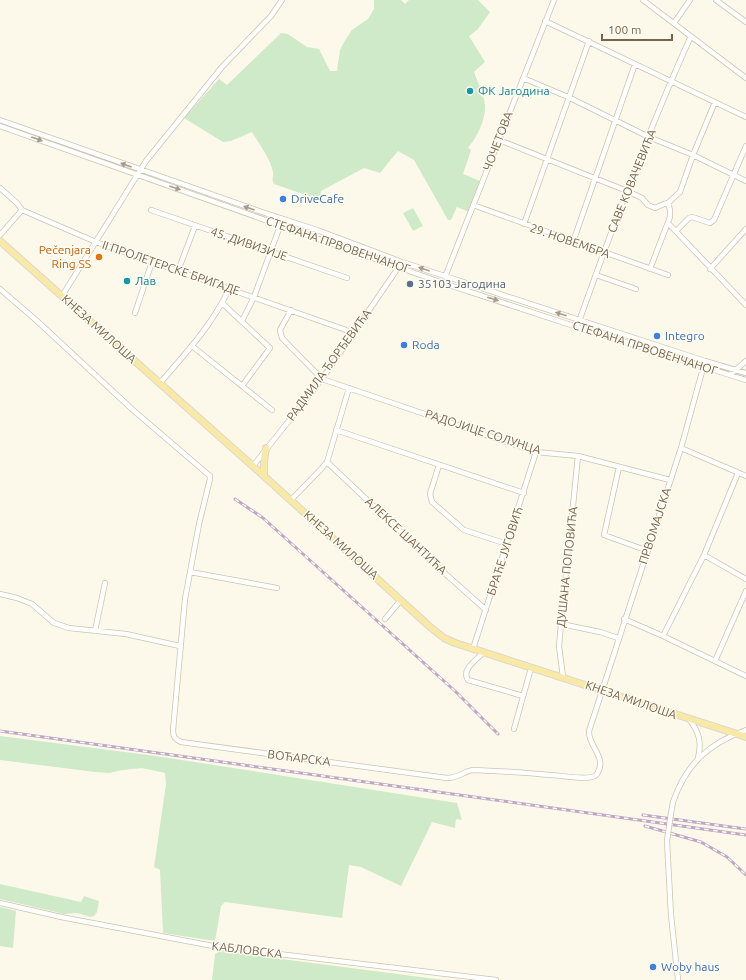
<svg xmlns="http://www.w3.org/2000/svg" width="746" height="980" font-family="Ubuntu,sans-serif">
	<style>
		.green { fill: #cfeac8 }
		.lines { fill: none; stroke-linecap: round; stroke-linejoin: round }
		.minor-casing { stroke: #cec3af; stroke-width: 6 }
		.major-casing { stroke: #dcd7d1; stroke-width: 8 }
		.minor { stroke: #fff; stroke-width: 4.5 }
		.major { stroke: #f8eaa5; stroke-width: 6 }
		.rail-casing { stroke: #bfa7c7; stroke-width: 3 }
		.rail { stroke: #fffcf1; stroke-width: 1.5; stroke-dasharray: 4.5; stroke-linecap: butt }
		.minor-bridge-casing { stroke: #cec3af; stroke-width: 6; stroke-linecap: butt }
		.minor-bridge { stroke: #fff; stroke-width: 4.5 }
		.oneway { fill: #a79a8b }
		.culture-dot { fill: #0f9aa8; stroke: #fffcf1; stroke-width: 1.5 }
		.shop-dot { fill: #3f7fe0; stroke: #fffcf1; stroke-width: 1.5 }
		.food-dot { fill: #e8710a; stroke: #fffcf1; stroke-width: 1.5 }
		.service-dot { fill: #5c6f8a; stroke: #fffcf1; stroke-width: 1.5 }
		.labels { text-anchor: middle; stroke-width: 3; stroke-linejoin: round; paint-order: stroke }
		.culture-label { font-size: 12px; fill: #0d838f; stroke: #fffcf1; text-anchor: start }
		.street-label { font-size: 12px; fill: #77644d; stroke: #fffcf1 }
		.shop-label { font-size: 12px; fill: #366cbe; stroke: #fffcf1; text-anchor: start }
		.food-label { font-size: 12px; fill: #c56008; stroke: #fffcf1; text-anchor: end }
		.service-label { font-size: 12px; fill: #4e5e75; stroke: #fffcf1; text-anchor: start }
	</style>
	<rect width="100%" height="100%" fill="#fcf9ea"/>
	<path class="green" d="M374,0h27l4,4 4,-4h69l12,12 -12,17 -9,7 16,26 -11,10c4,11 10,22 11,33 1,15 -8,32 -17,43l3,2 -8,24 17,7 -11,31 -12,-5 -6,13h-3l-34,-60 -16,-9 -18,22 -16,-5 -43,23 -1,9 -46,-16c-3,-5 0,-7 -1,-12 -3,-14 -14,-28 -21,-40l-21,9 -8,1 -39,-24 35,-39 8,6 54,-52 7,1 19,13 12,2 11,22h7l3,-21 4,-8 8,-12 16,-11 6,-10z
		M413,208l10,18 -10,5 -10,-18z
		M0,736l156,20 301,47 5,17 -6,-1 -1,9 -23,-6 -31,64 -40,-19 -12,-2 -7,53 -117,-16 -4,4 -6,35 -52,-8 -3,-63 -6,-3 12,-83 -1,-11 -23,-5 -19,2 -14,3 -14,-1 -95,-12z
		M0,884l81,18 3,-6 15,5 -2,11 -3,4 -3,1 -14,-4 -13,1 -64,-15z
		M0,907l16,4 -3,37 -13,-2z
		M220,951l224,29h-232l3,-26z"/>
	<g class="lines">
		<g class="minor-casing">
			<path id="minor" d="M643,0l103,78
				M716,0l30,22
				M545,21l201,96
				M674,23l16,-23
				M523,78l45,19 81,40 44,18 53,26
				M0,120l262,92 58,19 82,31 303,99 41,12
				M0,126l443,157 134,44 169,53
				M499,140l128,51 15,7 6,7 7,3 9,-4 4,-1
				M0,188l17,15 5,7
				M473,205l195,70
				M151,210l196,68
				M668,223l78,82
				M524,224l65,-183
				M676,231l13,-13 3,-1 18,6 4,-3 32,-74
				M0,235l22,-25 74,32 250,88 5,5
				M573,242l62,-178
				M650,269l20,-52v-7l-2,-7 12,-11 13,-37 22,-53
				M710,269l36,-40
				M178,271l17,-45
				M596,275l40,14
				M445,277l109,-277
				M0,289l36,31 97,90 77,66v3l-11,45 -14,75 -12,131c0,7 2,9 8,12l266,36c12,0 17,-7 26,-8 7,0 15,1 22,1 18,1 36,2 55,4 10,0 42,7 47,-1 11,-17 -9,-27 -8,-43l92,-283 24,-87
				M62,296l84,-135 76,-94 49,-51 11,-16
				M222,303l48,45 -28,38
				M291,310l-11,20 2,8 40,41 214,73 42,4 92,24
				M135,313l17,-51
				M242,321l12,-24 26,-71
				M577,327c35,-98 71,-196 114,-291
				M192,346l80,64
				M730,375l16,-14
				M160,383c25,-29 53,-59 69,-94
				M336,430l188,63
				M681,448l65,28
				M327,462l113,107 46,41
				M439,465l-9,29 2,8 32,28 43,14
				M253,466l69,-87 78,-114
				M619,467l-15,68 44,16
				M291,500l31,-32 5,-6 22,-74
				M704,555l42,24
				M190,572l87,16
				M0,594l17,4 15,6 22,19 15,5 57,6 54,12
				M385,619l16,-19
				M624,619l39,17 83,40
				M561,624l39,8 18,6
				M95,631l10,-48
				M663,636l41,-81 34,-82
				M473,649l63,-197
				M483,653c-7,7 -22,17 -15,27l55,16
				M715,661l31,-70
				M563,677l-4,-31 2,-22 17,-168
				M689,719c10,13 13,23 9,39
				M514,729l17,-61
				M673,802c13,-38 36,-59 73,-72
				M667,841l4,74 7,65
				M0,903l61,14 152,29 283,34"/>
		</g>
		<g class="major-casing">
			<path id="major" d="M0,241l264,235 165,150 15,12 11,5 291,94
				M264,476v-15l2,-13"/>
		</g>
		<use href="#minor" class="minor"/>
		<use href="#major" class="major"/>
		<g class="rail-casing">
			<path id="rail" d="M235,499l28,19 192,173 43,43
				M0,731l746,104
				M643,815l103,14
				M645,826l56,16 26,15 19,18"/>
		</g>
		<use href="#rail" class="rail"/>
		<g class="minor-bridge-casing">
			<path id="minor-bridge" d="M667,841l4,-28 2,-11"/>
		</g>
		<use href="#minor-bridge" class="minor-bridge"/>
	</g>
	<defs><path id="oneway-solid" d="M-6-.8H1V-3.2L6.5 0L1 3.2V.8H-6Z"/></defs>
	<g class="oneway">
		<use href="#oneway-solid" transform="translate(37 139) rotate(20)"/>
		<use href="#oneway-solid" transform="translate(126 165) rotate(-160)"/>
		<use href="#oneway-solid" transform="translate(175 188) rotate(19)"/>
		<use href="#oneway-solid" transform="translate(249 208) rotate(-161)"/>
		<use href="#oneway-solid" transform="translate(424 269) rotate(-161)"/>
		<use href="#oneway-solid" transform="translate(493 299) rotate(18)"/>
		<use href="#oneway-solid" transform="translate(561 314) rotate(-162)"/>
	</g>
	<g class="culture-dot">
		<circle cx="470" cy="91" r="4"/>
		<circle cx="127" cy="281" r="4"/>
	</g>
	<g class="shop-dot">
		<circle cx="283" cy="199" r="4"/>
		<circle cx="657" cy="336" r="4"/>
		<circle cx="404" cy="345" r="4"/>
		<circle cx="653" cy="967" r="4"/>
	</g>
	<circle class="food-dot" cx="99" cy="257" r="4"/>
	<circle class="service-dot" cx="410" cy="284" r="4"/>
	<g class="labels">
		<g class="culture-label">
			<text x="478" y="95">ФК Јагодина</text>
			<text x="135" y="285">Лав</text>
		</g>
		<g class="street-label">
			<text transform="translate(498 141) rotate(-69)" y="4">ЧОЧЕТОВА</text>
			<text transform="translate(632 181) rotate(-68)" y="4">САВЕ КОВАЧЕВИЋА</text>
			<text transform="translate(570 241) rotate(19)" y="4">29. НОВЕМБРА</text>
			<text transform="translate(249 244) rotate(19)" y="4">45. ДИВИЗИЈЕ</text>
			<text transform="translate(338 245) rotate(19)" y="4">СТЕФАНА ПРВОВЕНЧАНОГ</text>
			<text transform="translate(171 268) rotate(19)" y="4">II ПРОЛЕТЕРСКЕ БРИГАДЕ</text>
			<text transform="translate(99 329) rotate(42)" y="4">КНЕЗА МИЛОША</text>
			<text transform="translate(645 348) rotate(18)" y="4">СТЕФАНА ПРВОВЕНЧАНОГ</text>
			<text transform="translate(329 365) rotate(-54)" y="4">РАДМИЛА ЂОРЂЕВИЋА</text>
			<text transform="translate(483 432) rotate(18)" y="4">РАДОЈИЦЕ СОЛУНЦА</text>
			<text transform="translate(655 526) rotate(-72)" y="4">ПРВОМАЈСКА</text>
			<text transform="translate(406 536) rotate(43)" y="4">АЛЕКСЕ ШАНТИЋА</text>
			<text transform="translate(341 545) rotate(42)" y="4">КНЕЗА МИЛОША</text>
			<text transform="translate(505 551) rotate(-72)" y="4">БРАЋЕ ЈУГОВИЋ</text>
			<text transform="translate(567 567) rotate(-84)" y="4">ДУШАНА ПОПОВИЋА</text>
			<text transform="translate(631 700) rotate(19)" y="4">КНЕЗА МИЛОША</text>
			<text transform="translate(299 758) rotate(7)" y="4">ВОЋАРСКА</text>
			<text transform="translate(247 950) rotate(7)" y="4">КАБЛОВСКА</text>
		</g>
		<g class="shop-label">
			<text x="291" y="203">DriveCafe</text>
			<text x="665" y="340">Integro</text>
			<text x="412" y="349">Roda</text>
			<text x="661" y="971">Woby haus</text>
		</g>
		<g class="food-label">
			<text x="91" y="254">Pečenjara<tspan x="91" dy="14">Ring SS</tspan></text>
		</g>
		<g class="service-label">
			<text x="418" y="288">35103 Јагодина</text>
		</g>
	</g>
	<path d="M602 34v6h70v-6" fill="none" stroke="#77644d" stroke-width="2"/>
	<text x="608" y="34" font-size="12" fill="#77644d" stroke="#fffcf1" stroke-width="3" paint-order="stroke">100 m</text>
</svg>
